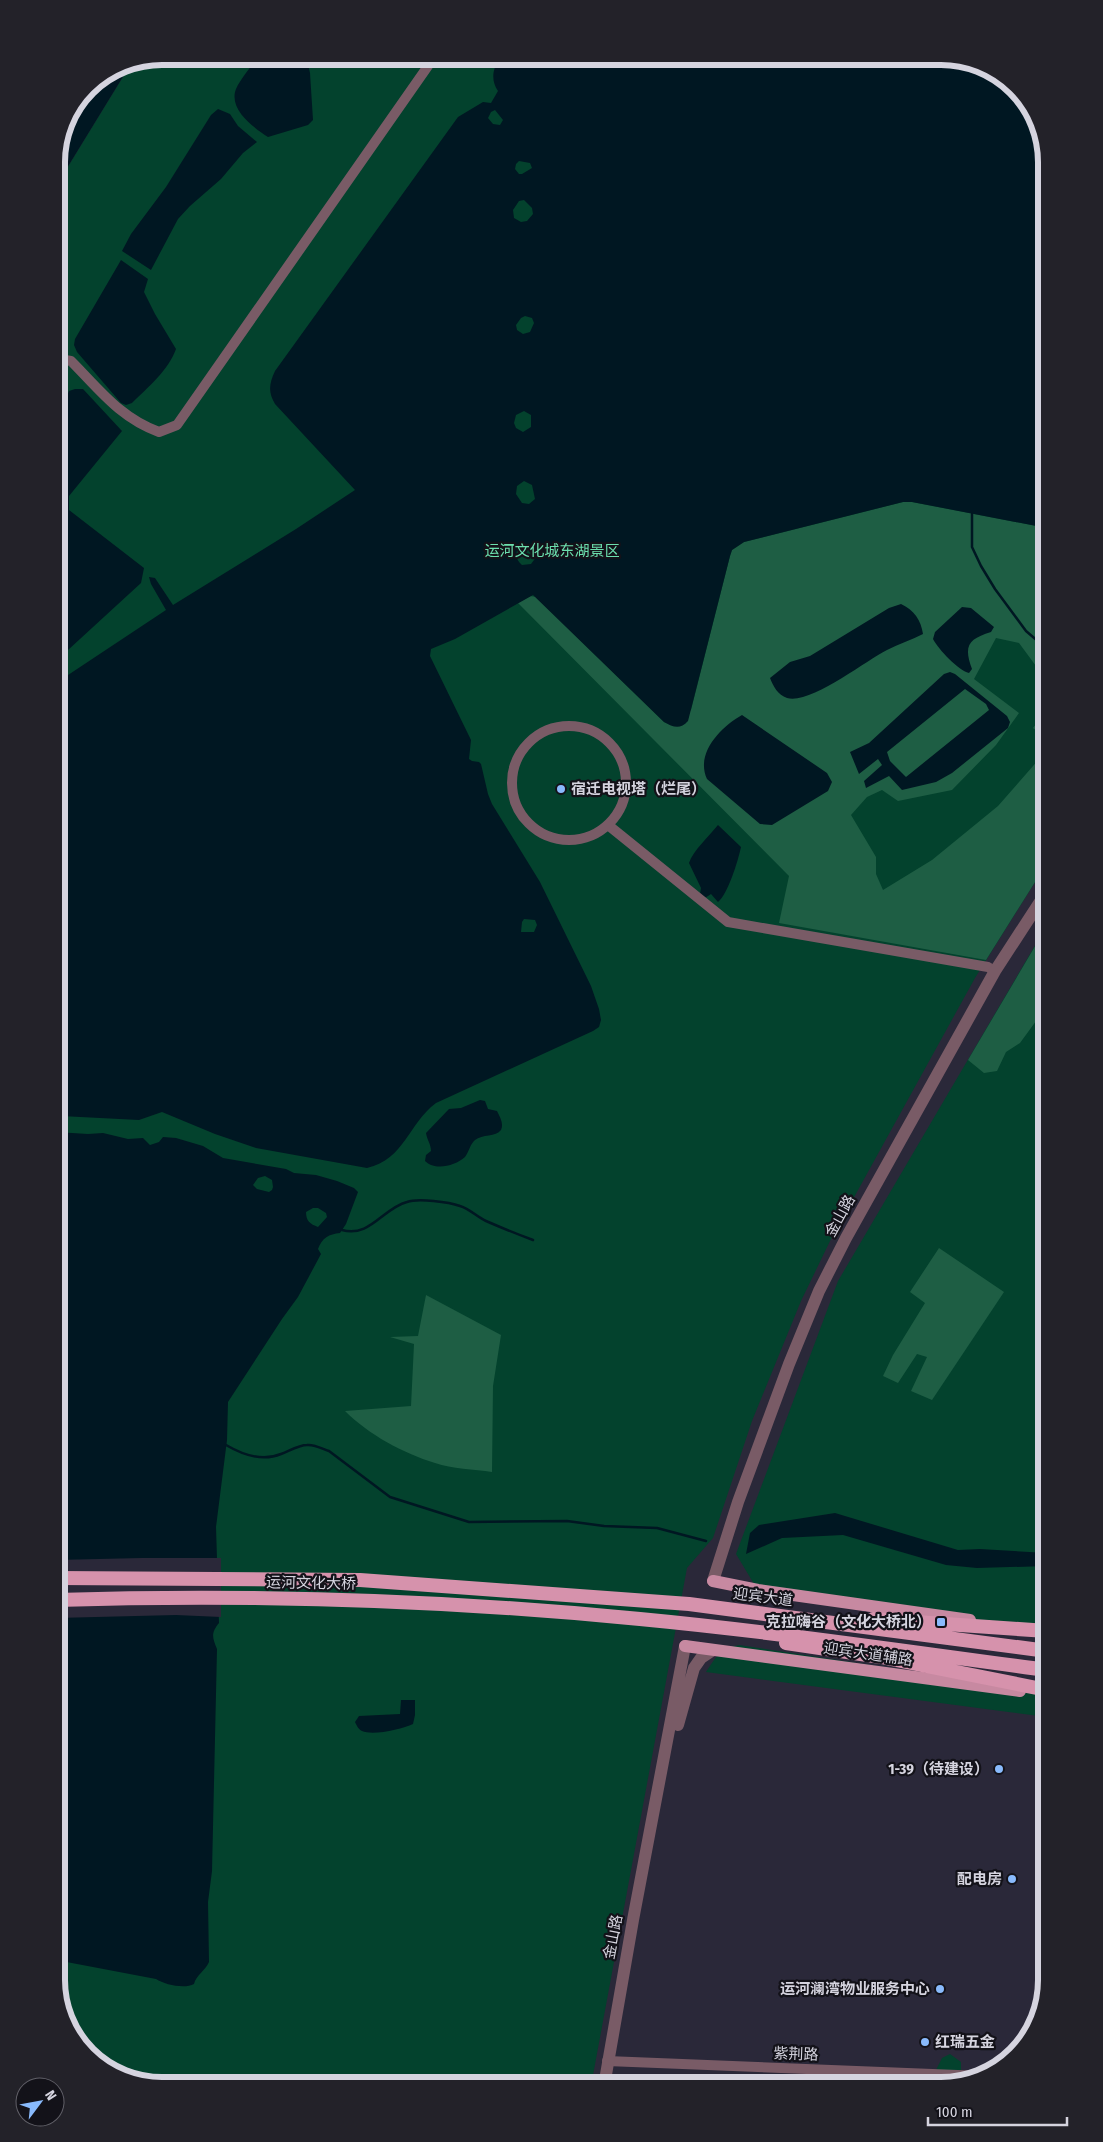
<svg xmlns="http://www.w3.org/2000/svg" width="1103" height="2142" font-family="'Fira Sans Condensed','Noto Sans SC',sans-serif">
	<style>
		.green { fill: #03422d }
		.forest { fill: #1e5e44 }
		.water { fill: #001722; fill-rule: evenodd }
		.pier { fill: #2a2839 }
		.lines { fill: none; stroke-linecap: round; stroke-linejoin: round }
		.stream { stroke: #001722; stroke-width: 2.5 }
		.minor { stroke: #795b66; stroke-width: 10 }
		.tertiary { stroke: #795b66; stroke-width: 12 }
		.primary { stroke: #c789a1; stroke-width: 12 }
		.trunk { stroke: #d692ac; stroke-width: 14 }
		.poi-dot { fill: #89bafc; stroke: #131219; stroke-width: 2 }
		.labels { text-anchor: middle; stroke-width: 4.5; stroke-linejoin: round; paint-order: stroke }
		.park-label { font-size: 15px; fill: #6cdfae; stroke: #131219 }
		.poi-label { font-size: 15px; font-weight: bold; fill: #d5d4df; stroke: #131219; text-anchor: end }
		.street-label { font-size: 15px; fill: #d5d4df; stroke: #131219 }
		.rim { fill: none; stroke: #d5d4df; stroke-width: 6 }
	</style>
	<rect width="100%" height="100%" fill="#2a2839"/>
	<path class="green" d="M162,56l786,1 57,21 34,44 8,40v701l-72,115 -144,261 -30,62 -49,120 -39,117 -26,30 -96,518h-435l-53,-18 -39,-48 -8,-40v-1794l76,-124z
		M1047,925v709l-287,-40 -24,-40 102,-273z
		M739,1645l308,47v25l-341,-45c10,-15 14,-24 33,-27z
		M950,2054l11,8v10l-25,-2 6,-12z"/>
	<path class="forest" d="M903,502h9l135,26v153l-28,-38 -23,-5 -22,41 45,34 -23,32 -44,45 -54,11 -16,-11 -15,7 -16,18 25,42v17l7,16 49,-30 66,-54 49,-56v113l-61,97 -207,-37 10,-47 -271,-273 12,-7 6,1 128,125 6,3 21,-15 39,-154 2,-6 12,-8z
		M1047,710v29l-14,-11z
		M1047,926v80l-27,37 -14,9 -9,19 -13,2 -16,-13z
		M939,1248l65,44 -72,108 -21,-9 16,-34 -10,-3 -19,29 -15,-7 10,-21 32,-52 -15,-11z
		M426,1295l75,40 -8,51 -1,86c-18,-3 -40,-3 -57,-9 -32,-10 -66,-28 -90,-52l66,-5 3,-62 -24,-7 28,-1z"/>
	<path class="water" d="M259,56h47l4,17 3,47 -5,5 -40,12c-14,-9 -40,-28 -32,-48 5,-11 16,-23 23,-33z
		M501,56l447,1 57,21 34,44 8,40v366l-135,-26h-9l-159,40 -12,8 -2,6 -42,165c-8,9 -15,6 -24,1l-131,-127 -78,44 -24,10 -1,7 41,84 -2,19 3,2 7,1 2,2 7,30 4,10 48,78 51,104 8,23 2,11 -2,7 -6,4 -157,72c-28,21 -31,56 -69,65l-111,-20 -41,-14 -53,-22 -23,8 -78,-4 -5,-3v-430l110,-73 -15,-26 -2,-7 6,1 18,27 123,-76 59,-39 -80,-86c-7,-12 -6,-20 0,-33l183,-254 25,-15 8,1 7,-12c-8,-12 -5,-23 3,-35zM495,110l8,10 -3,5 -7,-1 -5,-6 3,-6zM519,161l11,2 2,5 -10,6h-3l-4,-5 1,-5zM524,200l8,8 1,6 -6,7 -6,1 -7,-4 -1,-8 6,-9zM525,316l7,2 2,5 -4,9 -7,2 -6,-4 -1,-5 5,-7zM524,411l7,4v12l-8,5 -7,-4 -2,-5 2,-8zM524,481l8,4 3,14 -6,5 -7,-1 -6,-9 1,-8zM526,544l8,4 3,8 -6,8 -9,1c-6,-5 -7,-10 -4,-17zM524,919l11,1 2,5 -3,7h-13l1,-10z
		M132,62l-76,124c0,-46 7,-83 48,-110 10,-6 17,-12 28,-14z
		M218,109l12,5 8,12 19,16 -14,11 -22,26 -31,27 -12,13 -27,51 -29,-19 9,-17 35,-47 45,-72z
		M121,260l27,19 -4,13 11,22 21,35c-8,22 -28,38 -44,54l-6,2 -5,-2 -44,-51 -3,-7 1,-6z
		M75,389h8l39,42 -53,65v14l75,58 -3,15 -85,78v-138l6,-5 -6,-17 4,-8 -4,-3v-68l13,-31z
		M901,604c13,6 20,16 22,30 -12,6 -24,10 -36,16 -22,11 -77,55 -100,48 -9,-3 -14,-12 -17,-20l20,-16 20,-6 79,-48z
		M962,607l9,1 23,19 -3,5c-22,7 -28,13 -19,37l-3,4c-11,-3 -30,-23 -36,-34l2,-7z
		M950,672l5,2 52,42 3,6 -2,6 -56,45 -16,9 -34,8 -13,-14 -23,12 -2,-7 18,-16 -4,-6 -19,15 -9,-22 19,-9 75,-69zM965,689l21,15 3,6 -83,67 -16,-16 -3,-9z
		M742,715l85,58 5,9 -4,9 -56,34 -12,-1 -53,-45c-12,-26 14,-52 35,-64z
		M718,825l23,22c-3,14 -13,47 -23,55l-7,-8 -6,4 -5,-4 1,-6 -12,-25c4,-12 20,-27 29,-38z
		M480,1100l5,1 3,8 9,2c3,6 7,13 4,19 -5,7 -19,4 -26,10 -5,4 -6,12 -10,17 -10,9 -30,14 -40,4l1,-6 5,-4c0,-7 -4,-11 -5,-18l23,-24 12,-1z
		M56,1132l32,2 15,-1 25,6 15,-1 7,7 9,-3 4,-5 13,1 27,8 20,12 63,11 8,4 22,2 21,6 17,7 4,4 -12,32 -6,9c-11,1 -18,5 -22,16l3,5 -23,43 -16,22 -54,83 -1,38 -11,87 3,96c-8,10 -7,14 -2,26l-5,222 -4,31 1,60c-3,8 -13,13 -15,22 -9,5 -29,1 -38,-5l-100,-19zM265,1176l7,4 1,7 -1,3 -3,2 -12,-3 -4,-4 5,-7zM313,1208h5l8,5 1,4 -9,10c-8,-3 -12,-6 -12,-15z
		M835,1513l123,37 22,-1 67,4v13l-70,2 -31,-3 -103,-30 -61,3 -36,16 4,-21 9,-8z
		M401,1700h14v15l-2,9c-11,5 -40,12 -51,7 -4,-2 -5,-5 -7,-9l4,-6 41,-2z"/>
	<path class="pier" d="M142,1558h79v59l-45,-2 -120,3v-58z"/>
	<g class="lines">
		<path class="stream" d="M972,514v33l9,19 14,23 31,42 21,18
			M342,1230c28,8 41,-22 65,-28 11,-4 42,0 53,4 10,3 17,11 26,15 16,7 31,13 47,19
			M226,1445c17,10 36,17 55,9 8,-3 18,-9 26,-9 7,-1 16,4 22,6l61,46 79,25 98,-1 37,5 53,2 49,13"/>
		<path class="minor" d="M56,363l9,-3 6,1c28,28 49,57 88,71l18,-7 258,-369
			M512 783a57 57 0 1 1 114 0a57 57 0 1 1-114 0Z
			M608,825l120,97 260,45 7,4
			M607,2061l376,15"/>
		<path class="tertiary" d="M713,1581l25,-79 51,-138 30,-73 27,-53 149,-267 52,-80
			M678,1725l16,-57 7,-10 12,-8
			M604,2086l29,-166 52,-274"/>
		<path class="primary" d="M713,1581l45,9 212,30
			M685,1646l335,45"/>
		<path class="trunk" d="M56,1578l304,2 329,24 358,47
			M56,1600c195,-6 391,0 584,19 136,13 271,33 407,51
			M873,1619l174,12
			M786,1643l95,14 166,33"/>
	</g>
	<g class="poi-dot">
		<circle cx="561" cy="789" r="5"/>
		<rect x="936" y="1617" width="10" height="10" rx="2.5"/>
		<circle cx="999" cy="1769" r="5"/>
		<circle cx="1012" cy="1879" r="5"/>
		<circle cx="940" cy="1989" r="5"/>
		<circle cx="925" cy="2042" r="5"/>
	</g>
	<g class="labels">
		<g class="park-label">
			<text x="552" y="556">运河文化城东湖景区</text>
		</g>
		<g class="poi-label">
			<text x="571" y="794" text-anchor="start">宿迁电视塔（烂尾）</text>
			<text x="931" y="1627">克拉嗨谷（文化大桥北）</text>
			<text x="989" y="1774">1-39（待建设）</text>
			<text x="1002" y="1884">配电房</text>
			<text x="930" y="1994">运河澜湾物业服务中心</text>
			<text x="935" y="2047" text-anchor="start">红瑞五金</text>
		</g>
		<g class="street-label">
			<text transform="translate(840 1216) rotate(-61)" y="5">金山路</text>
			<text transform="translate(311 1583) rotate(1)" y="5">运河文化大桥</text>
			<text transform="translate(763 1597) rotate(7)" y="5">迎宾大道</text>
			<text transform="translate(868 1654) rotate(8)" y="5">迎宾大道辅路</text>
			<text transform="translate(613 1937) rotate(-79)" y="5">金山路</text>
			<text transform="translate(796 2054) rotate(2)" y="5">紫荆路</text>
		</g>
	</g>
	<path d="M0 0H1103V2142H0ZM162 65H941A97 97 0 0 1 1038 162V1980A97 97 0 0 1 941 2077H162A97 97 0 0 1 65 1980V162A97 97 0 0 1 162 65Z" fill="#232229" fill-rule="evenodd"/>
	<path class="rim" d="M162 65H941A97 97 0 0 1 1038 162V1980A97 97 0 0 1 941 2077H162A97 97 0 0 1 65 1980V162A97 97 0 0 1 162 65Z"/>
	<g transform="translate(40 2102) rotate(58)"><circle r="24" fill="#131219" stroke="#616068"/>
	<path d="M0-4L9 19L0 12L-9 19Z" fill="#89bafc"/>
	<text y="-8" font-size="14" font-weight="bold" text-anchor="middle" fill="#d5d4df">N</text>
	</g>
	<path d="M928 2117v8h139v-8" fill="none" stroke="#d5d4df" stroke-width="2.5"/>
	<text x="936" y="2117" font-size="15" fill="#d5d4df" stroke="#131219" stroke-width="4" paint-order="stroke">100 m</text>
</svg>
